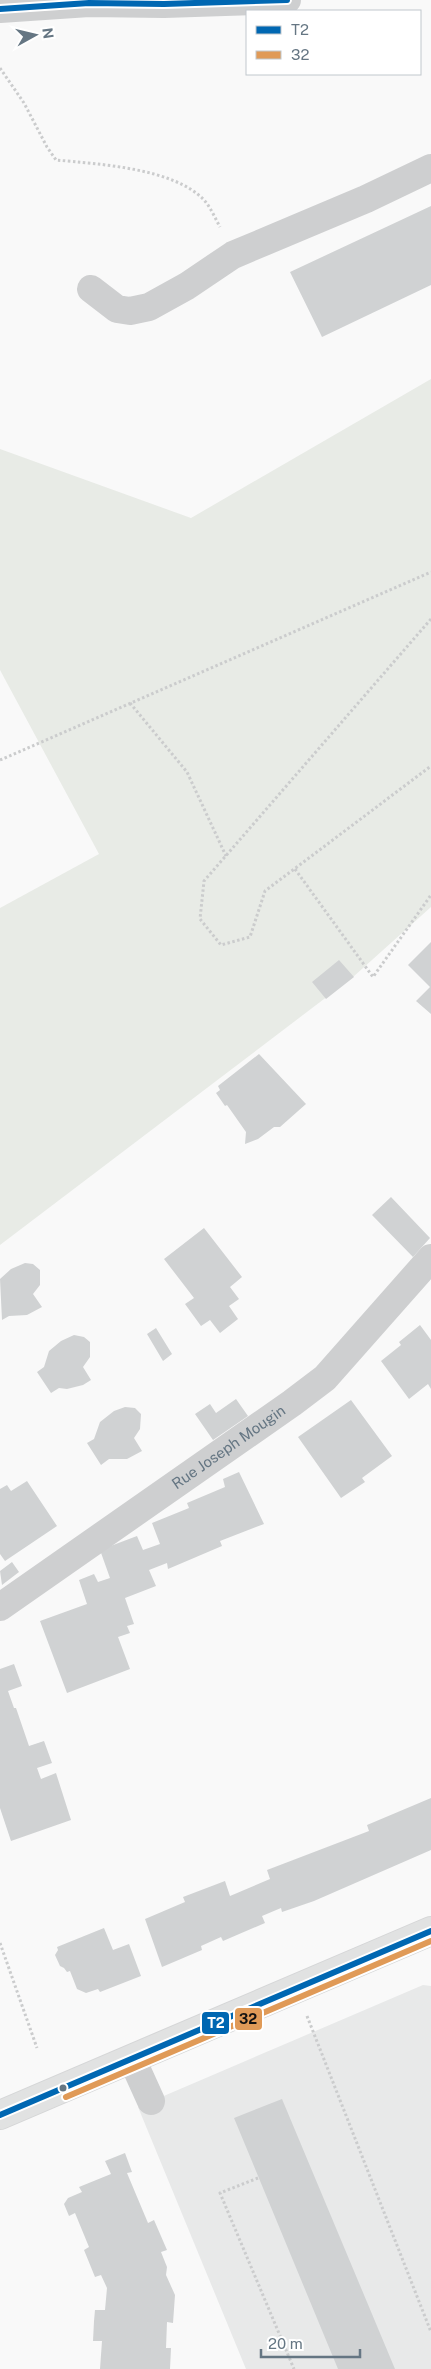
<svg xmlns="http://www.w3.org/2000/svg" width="431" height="2369" font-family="'Public Sans',sans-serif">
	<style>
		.built { fill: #e8e9e9 }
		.green { fill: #e8ebe6 }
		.building { fill: #d0d2d3 }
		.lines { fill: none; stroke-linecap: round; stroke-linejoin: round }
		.major-casing { stroke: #d5d6d7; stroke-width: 30 }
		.path { stroke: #cbcccd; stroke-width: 3; stroke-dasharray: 2.5 2.5; stroke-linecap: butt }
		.minor { stroke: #cecfd0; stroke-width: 28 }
		.major { stroke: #e1e2e2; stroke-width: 28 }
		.bus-1-casing { stroke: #fff; stroke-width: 10 }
		.bus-2-casing { stroke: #fff; stroke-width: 10 }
		.bus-1 { stroke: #0067b2; stroke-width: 6 }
		.bus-2 { stroke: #e09a57; stroke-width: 6 }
		.bus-dot { fill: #657683; stroke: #fff; stroke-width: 2 }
		.labels { text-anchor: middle; stroke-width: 5; stroke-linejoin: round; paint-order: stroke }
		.street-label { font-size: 15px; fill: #657683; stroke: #fff }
		.line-badge { stroke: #fff; stroke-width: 2 }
		.badge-label { font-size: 14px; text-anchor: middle; font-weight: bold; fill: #fff }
		.pale-badge-label { font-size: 14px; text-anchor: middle; font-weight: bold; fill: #111 }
	</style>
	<rect width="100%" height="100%" fill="#f9f9f9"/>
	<path class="built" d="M423,1985l8,1v383h-185l-108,-262z"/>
	<path class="green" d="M431,379v528l-78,70 -353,268v-337l99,-54 -99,-184v-221l191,69z"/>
	<path class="building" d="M431,206v79l-109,52 -32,-65z
		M431,942v72l-15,-13 14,-14 -22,-22z
		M339,960l15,17 -28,22 -14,-17z
		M259,1054l47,50 -26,23h-6l-16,12 -13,5 1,-12 -19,-27 -2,1 -9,-13 4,-3 -2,-4z
		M391,1197l39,41 -17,19 -41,-42z
		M204,1228l38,49 -12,10 9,12 -10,7 9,13 -18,14 -10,-13 -9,6 -16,-22 9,-6 -30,-39z
		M25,1263l8,1 7,6v15l-7,9 9,13 -15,8 -18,1 -7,4 -2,-41 11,-10z
		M420,1325l11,15v49l-3,-5 -19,15 -28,-38 20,-16 -2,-3z
		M156,1328l16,26 -9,7 -16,-27z
		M74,1335l10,2 6,5v15l-7,10 8,13 -8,5 -16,4 -8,-1 -8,5 -14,-21 7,-5 5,-16 12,-10z
		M236,1399l12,17 -35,24 -18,-26 15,-10 6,9z
		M351,1400l41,56 -30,22 3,4 -24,16 -43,-61z
		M125,1407l10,1 6,6 -1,15 -6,9 8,13 -15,8h-18l-8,6 -14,-22 7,-4 6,-17 14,-11z
		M239,1472l25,52 -44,17 2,5 -54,23 -1,-6 -18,7 7,16 -31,12 9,26 -7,2 3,7 -12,4 12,32 -63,24 -27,-72 47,-17 -8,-24 15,-6 4,8 12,-4 -10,-28 37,-14 6,14 17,-6 -8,-21 37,-15 -2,-5 38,-16 -2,-8z
		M27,1481l30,45 -52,35 -5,-7v-65l7,-4 4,6z
		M12,1562l7,10 -17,13 -2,-14z
		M14,1664l8,22 -14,5 6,17h2l13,38 15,-5 8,22 -15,5 4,11 15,-6 15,47 -60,21 -11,-33v-139z
		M431,1798v52l-117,51 -32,11 -1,-4 -19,8 3,7 -42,18 -2,-4 -20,9 1,4 -40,17 -17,-48 40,-17 -2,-5 42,-16 5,15 40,-17 -3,-9 102,-39 -2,-6z
		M104,1928l9,22 16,-6 12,32 -41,16 -2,-3 -12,4 -9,-4 -7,-18 -3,1 -3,-4 -4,-2 -5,-11 3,-5 -1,-3z
		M282,2099l113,270h-57l-104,-251z
		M125,2153l7,19 -5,1 21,50 6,-3 13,30 -6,2 6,15 -1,8 9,20 -2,28 -6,-1 -1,26h5l-1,21h-70l2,-28h-9l1,-20 1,-11h10l2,-22 -6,-13 -6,2 -11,-27 5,-3 -14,-34 -6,3 -5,-12 4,-6 14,-6 -3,-5 32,-13 -6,-13z"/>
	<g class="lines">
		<g class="major-casing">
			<path id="major" d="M0,2115l431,-184"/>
		</g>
		<path class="path" d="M0,68l24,35 23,44 9,13c42,4 118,8 148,40 7,8 11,18 16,27
			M431,619l-227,262 -4,38 21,26 29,-8 15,-46 166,-125
			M130,703l57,69 39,84
			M0,760l431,-188
			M295,869l78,108 58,-82
			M0,1943l37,105
			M307,2016l124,316
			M258,2178l-38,15 74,176"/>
		<g class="minor">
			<path d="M0,9l89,-6 75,1 123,-4"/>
			<path d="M91,289l26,20 13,2 19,-4 38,-21 46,-31 133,-56 65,-31"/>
			<path id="s1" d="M0,1607l292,-204 33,-25 106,-120"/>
			<path d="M132,2059l19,42"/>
		</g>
		<use href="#major" class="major"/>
		<g class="bus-1-casing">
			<path id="bus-1" d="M0,9l89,-6 75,1 123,-4
				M0,2115l431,-184"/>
		</g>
		<g class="bus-2-casing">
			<path id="bus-2" d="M66,2097l365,-156"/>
		</g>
		<use href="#bus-1" class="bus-1"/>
		<use href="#bus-2" class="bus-2"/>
	</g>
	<circle class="bus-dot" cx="63" cy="2088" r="4.5"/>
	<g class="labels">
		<g class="street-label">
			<text dy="5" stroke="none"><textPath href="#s1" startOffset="279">Rue Joseph Mougin</textPath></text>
		</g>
	</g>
	<g class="line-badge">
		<rect x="234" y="2007" width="29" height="24" rx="5" fill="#e09a57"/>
		<rect x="201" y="2011" width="29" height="24" rx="5" fill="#0067b2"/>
	</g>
	<g class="badge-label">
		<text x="216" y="2028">T2</text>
	</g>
	<g class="pale-badge-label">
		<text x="248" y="2024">32</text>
	</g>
	<rect x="246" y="10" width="175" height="65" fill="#ffffff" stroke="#c1c8cd"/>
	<rect x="256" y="26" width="25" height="8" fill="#0067b2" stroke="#c1c8cd"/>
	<text x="291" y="35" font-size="15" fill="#657683">T2</text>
	<rect x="256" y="51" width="25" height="8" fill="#e09a57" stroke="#c1c8cd"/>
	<text x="291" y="60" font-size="15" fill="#657683">32</text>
	<g transform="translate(35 35) rotate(82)" stroke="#ffffff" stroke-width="4" paint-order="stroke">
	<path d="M0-4L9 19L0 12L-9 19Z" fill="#657683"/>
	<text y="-8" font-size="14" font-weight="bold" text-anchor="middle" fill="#657683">N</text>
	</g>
	<path d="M261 2349v8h99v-8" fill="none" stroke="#657683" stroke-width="2.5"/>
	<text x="268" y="2349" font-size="15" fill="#657683" stroke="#ffffff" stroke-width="4" paint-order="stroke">20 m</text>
</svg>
